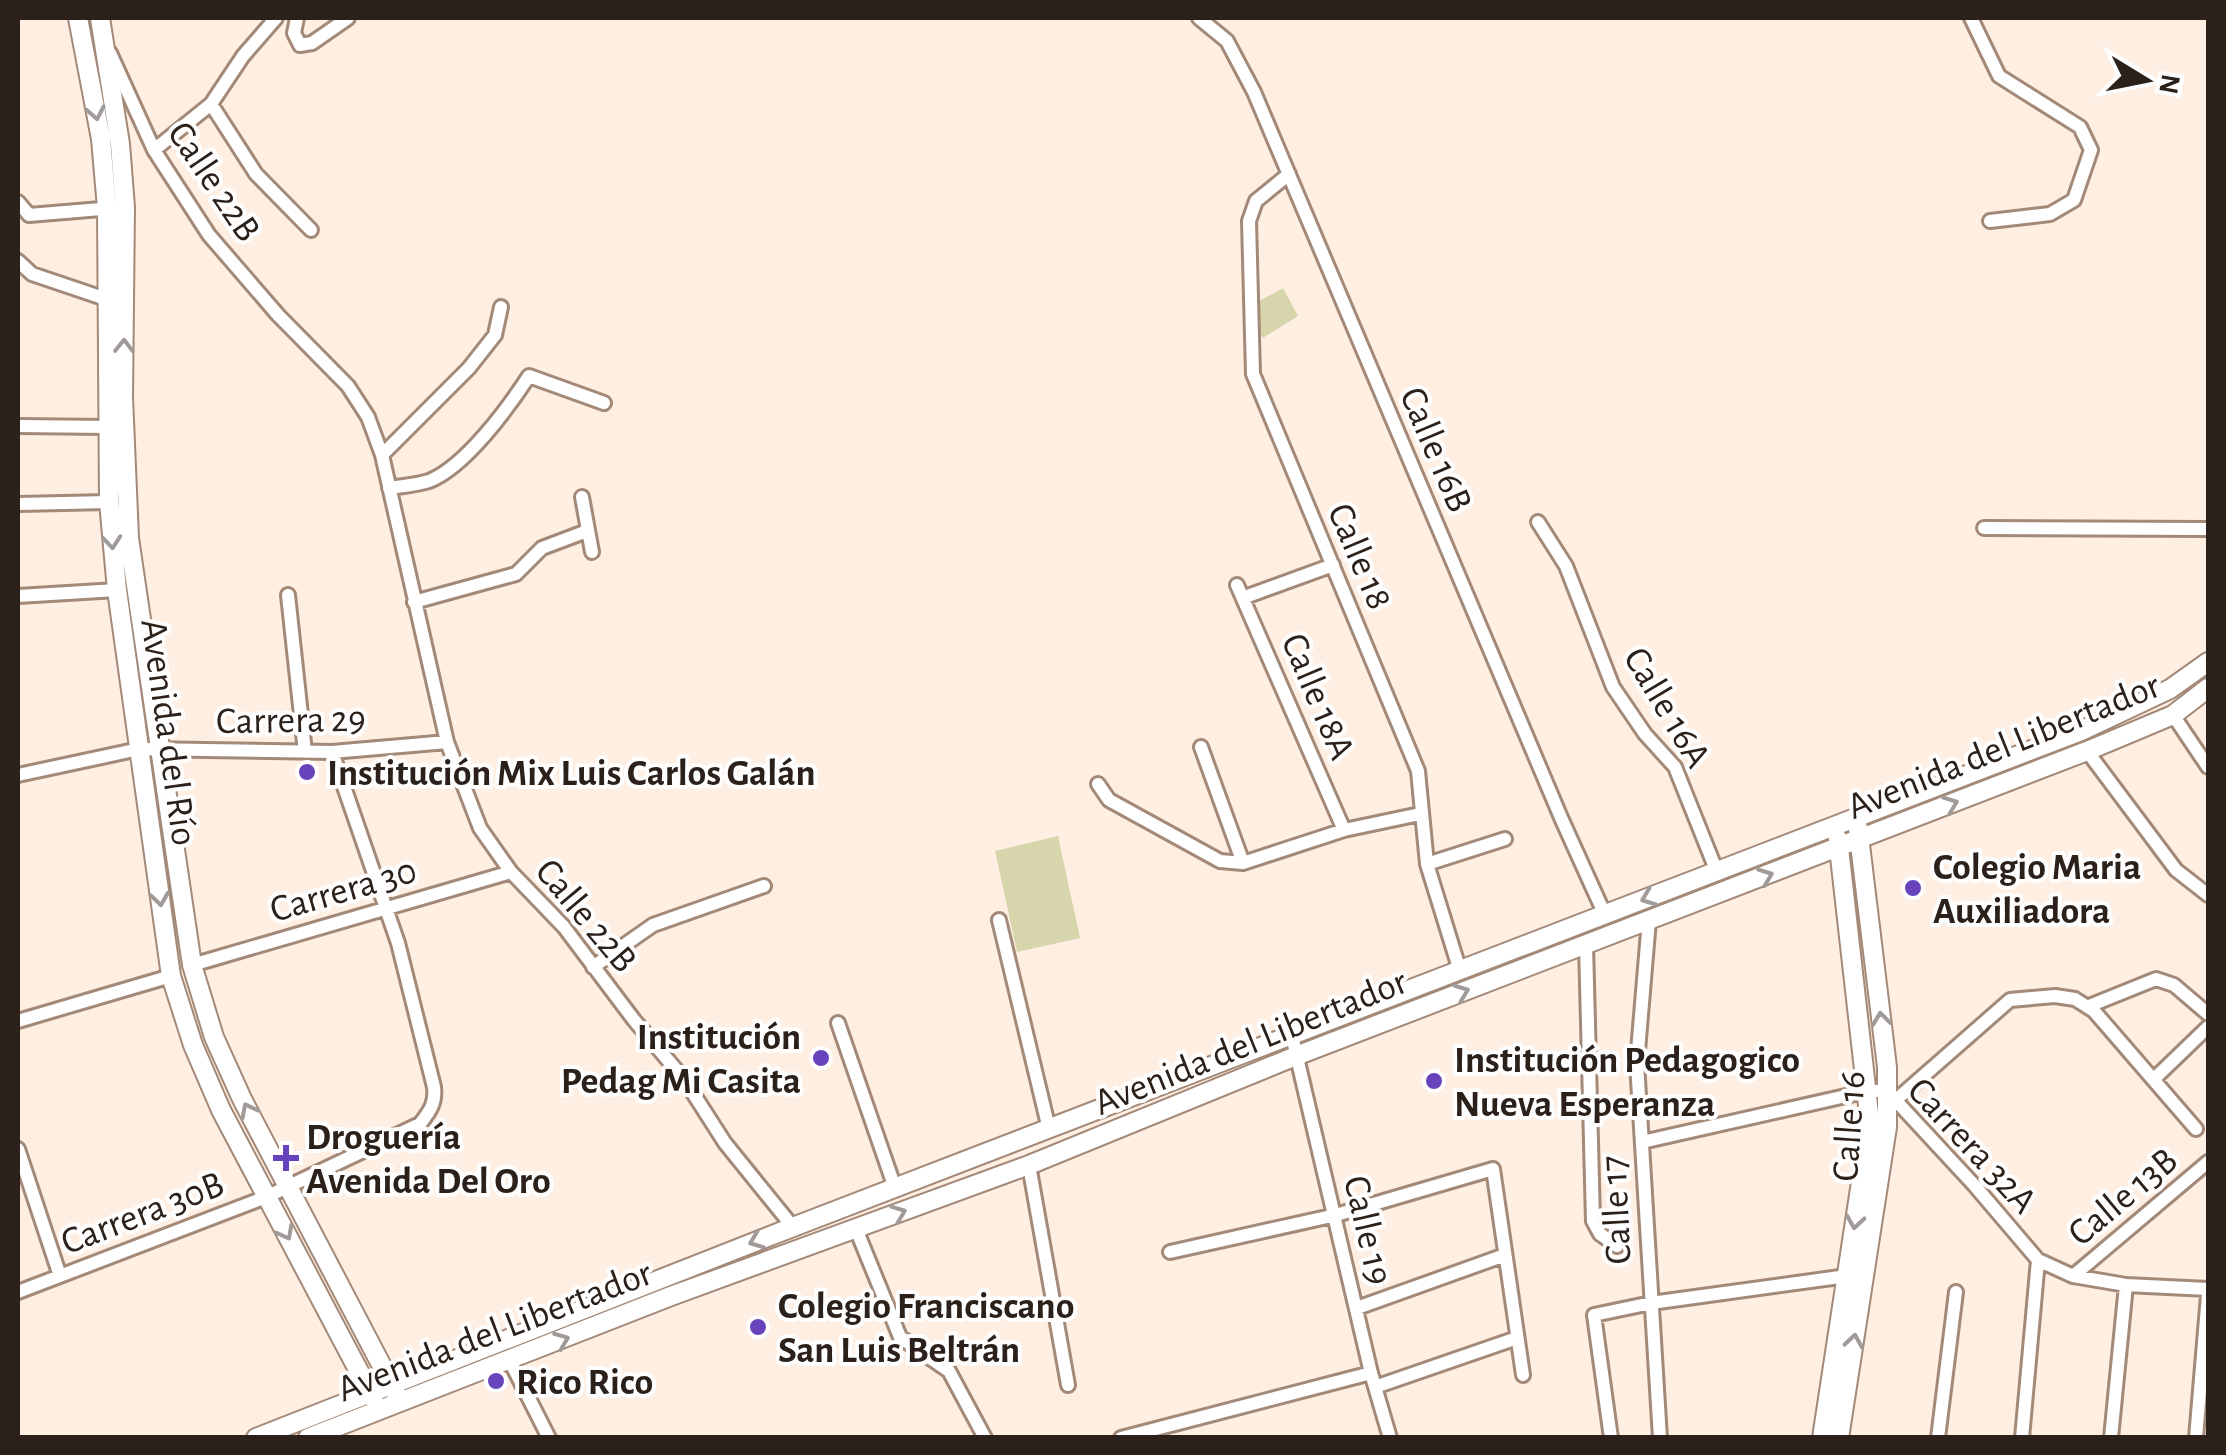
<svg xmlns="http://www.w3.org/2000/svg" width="2226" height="1455" font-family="'Alegreya Sans',sans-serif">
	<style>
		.water { fill: #d7d5ab }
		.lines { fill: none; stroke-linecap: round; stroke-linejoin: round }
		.street-casing { stroke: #a38978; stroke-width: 18 }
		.secondary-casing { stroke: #a38978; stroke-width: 22 }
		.street { stroke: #fff; stroke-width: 12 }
		.secondary { stroke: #fff; stroke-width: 18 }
		.oneway { stroke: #a09b98 }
		.poi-dot { fill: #6744bc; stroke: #fefefe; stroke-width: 4 }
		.labels { text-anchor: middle; stroke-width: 8; stroke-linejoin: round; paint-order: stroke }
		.street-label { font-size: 38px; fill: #2b211a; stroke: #fefefe }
		.poi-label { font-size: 38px; font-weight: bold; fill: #2b211a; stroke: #fefefe; text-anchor: start }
	</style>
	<rect width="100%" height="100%" fill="#ffeee2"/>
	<path class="water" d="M1283,288l15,28 -35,22 -18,-29z
		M1058,836l22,102 -63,14 -22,-101z"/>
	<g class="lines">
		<g class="street-casing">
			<path id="street" d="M297,18l-3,15 6,12 12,-2 36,-25
				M1199,18l28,23 27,51 308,728 43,95
				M1971,18l28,58 81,51 11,23 -17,50 -24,14 -60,7
				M110,53l44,97 55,85 69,80 70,71 20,31 14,38 65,287 33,86 31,44 53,55 70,93 50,59 41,64 68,84
				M211,104l45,70 55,56
				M154,150l57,-46 32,-48 33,-38
				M1289,174l-33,27 -7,20 4,153 165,397 9,93 33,107
				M18,202l11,13 84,-7
				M18,261l14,13 74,25
				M18,426l90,1
				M382,455l87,-87 26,-33 6,-28
				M389,488c13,-2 28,-3 40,-7 36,-14 79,-73 100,-105l75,27
				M582,497l10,55
				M18,504l91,-2
				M1538,522l28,44 47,121 32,47 30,33 42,105
				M1984,528l224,1
				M1237,585l107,245
				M288,595l17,157
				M18,596l99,-6
				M1245,597l88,-32
				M414,602l102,-28 26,-26 45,-17
				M2173,715l35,52
				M1201,747l42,116
				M2087,751l89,119 32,25
				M18,775l121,-26 193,3 115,-10
				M1098,784l11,16 111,61 23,2 101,-33 76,-16
				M1427,864l78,-25
				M999,920l50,209
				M1649,920l-12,143 23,375
				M1586,944l7,277 7,13 17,12
				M192,965l319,-93
				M593,967l60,-42 111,-39
				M2089,1006l67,-27 18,6 34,29
				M18,1021l153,-45
				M838,1023l57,165
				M1292,1036l79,337 19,65
				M2154,1079l54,-52
				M1897,1099l113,-99 45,-4 20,3 19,12 102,118
				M1642,1142l226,-51h19l88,95 63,74 35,16 53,9 82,4
				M18,1149l42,127
				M1029,1165l39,220
				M856,1229l44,108 49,34 36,67
				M1170,1252l166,-37 157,-46 30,206
				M2073,1276l135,-114
				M18,1292l248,-95 154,-73c10,-13 16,-21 14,-37l-36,-144 -66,-191
				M1357,1308l148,-53
				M510,1361l39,77
				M1375,1387l142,-49
				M1121,1438l250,-65
				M1611,1438l-17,-123 57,-12 196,-27
				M1938,1438l18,-146
				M2022,1438l16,-178
				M2111,1438l15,-153
				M2196,1438l12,-143"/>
		</g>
		<g class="secondary-casing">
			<path id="secondary" d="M78,18l23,121 6,69 2,294 8,88 54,386 22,69 28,65 152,288
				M100,18l20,126 5,63 -2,190 6,141 63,427 22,72 28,62 154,294
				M256,1438l537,-211 1288,-496 89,-42 38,-27
				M308,1438l363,-142 358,-131 267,-109 791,-305 86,-36 35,-27
				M1822,1438l48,-315 -32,-284
				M1839,1438l48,-311v-60l-29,-239"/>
		</g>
		<use href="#street" class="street"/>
		<use href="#secondary" class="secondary"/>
	</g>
	<defs><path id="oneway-chevron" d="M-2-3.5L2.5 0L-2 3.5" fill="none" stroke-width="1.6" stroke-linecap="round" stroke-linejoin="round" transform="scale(2.5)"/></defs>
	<g class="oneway">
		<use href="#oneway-chevron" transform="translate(96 113) rotate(79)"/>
		<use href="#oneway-chevron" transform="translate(124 346) rotate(-89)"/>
		<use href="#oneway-chevron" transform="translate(112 542) rotate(85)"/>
		<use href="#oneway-chevron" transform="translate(1951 804) rotate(-21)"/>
		<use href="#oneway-chevron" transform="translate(1766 876) rotate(-21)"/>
		<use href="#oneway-chevron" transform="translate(1648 898) rotate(159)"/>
		<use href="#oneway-chevron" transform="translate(160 899) rotate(82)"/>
		<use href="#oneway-chevron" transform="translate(1462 992) rotate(-21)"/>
		<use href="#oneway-chevron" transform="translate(1881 1019) rotate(-97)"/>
		<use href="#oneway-chevron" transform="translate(248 1110) rotate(-117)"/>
		<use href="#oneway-chevron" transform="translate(899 1213) rotate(-21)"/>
		<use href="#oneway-chevron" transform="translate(1855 1222) rotate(99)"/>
		<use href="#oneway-chevron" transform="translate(286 1233) rotate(62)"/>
		<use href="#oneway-chevron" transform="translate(756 1241) rotate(159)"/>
		<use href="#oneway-chevron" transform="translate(562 1340) rotate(-22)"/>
		<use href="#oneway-chevron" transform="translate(1854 1341) rotate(-81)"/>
	</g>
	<g class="poi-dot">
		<circle cx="307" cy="772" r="10"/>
		<circle cx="1913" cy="888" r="10"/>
		<circle cx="821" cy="1058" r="10"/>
		<circle cx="1434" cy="1081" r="10"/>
		<path d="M281 1143h10v10h10v10h-10v10h-10v-10h-10v-10h10z"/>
		<circle cx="758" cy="1327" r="10"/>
		<circle cx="496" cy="1381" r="10"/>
	</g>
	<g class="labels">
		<g class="street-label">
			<text transform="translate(215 181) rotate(56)" y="13">Calle 22B</text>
			<text transform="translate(1437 449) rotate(67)" y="13">Calle 16B</text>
			<text transform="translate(1361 556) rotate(67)" y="13">Calle 18</text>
			<text transform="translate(1319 696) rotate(67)" y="13">Calle 18A</text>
			<text transform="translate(1668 707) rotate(59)" y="13">Calle 16A</text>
			<text transform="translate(291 719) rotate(-1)" y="13">Carrera 29</text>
			<text transform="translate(170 732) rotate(82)" y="13">Avenida del Río</text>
			<text transform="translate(2003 745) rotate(-22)" y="13">Avenida del Libertador</text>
			<text transform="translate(343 889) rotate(-16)" y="13">Carrera 30</text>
			<text transform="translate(587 915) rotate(50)" y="13">Calle 22B</text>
			<text transform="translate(1250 1041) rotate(-22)" y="13">Avenida del Libertador</text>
			<text transform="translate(1848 1126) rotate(-86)" y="13">Calle 16</text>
			<text transform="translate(1973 1145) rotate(47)" y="13">Carrera 32A</text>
			<text transform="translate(2122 1196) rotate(-40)" y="13">Calle 13B</text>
			<text transform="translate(1615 1210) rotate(-93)" y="13">Calle 17</text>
			<text transform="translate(142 1212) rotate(-21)" y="13">Carrera 30B</text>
			<text transform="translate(1369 1230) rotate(77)" y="13">Calle 19</text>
			<text transform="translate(494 1330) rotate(-21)" y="13">Avenida del Libertador</text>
		</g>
		<g class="poi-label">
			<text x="327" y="785">Institución Mix Luis Carlos Galán</text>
			<text x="1933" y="879">Colegio Maria<tspan x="1933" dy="44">Auxiliadora</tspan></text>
			<text x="801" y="1049" text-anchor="end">Institución<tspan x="801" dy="44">Pedag Mi Casita</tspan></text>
			<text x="1454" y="1072">Institución Pedagogico<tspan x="1454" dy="44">Nueva Esperanza</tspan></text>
			<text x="306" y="1149">Droguería<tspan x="306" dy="44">Avenida Del Oro</tspan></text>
			<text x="778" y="1318">Colegio Franciscano<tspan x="778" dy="44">San Luis Beltrán</tspan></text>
			<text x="516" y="1394">Rico Rico</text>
		</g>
	</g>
	<rect width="2226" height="1455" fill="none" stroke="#2b211a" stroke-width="40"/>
	<g transform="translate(2146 80) rotate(100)" stroke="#fefefe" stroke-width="8" paint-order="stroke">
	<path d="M0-8L18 38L0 25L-18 38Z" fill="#2b211a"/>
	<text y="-15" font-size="28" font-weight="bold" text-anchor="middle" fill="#2b211a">N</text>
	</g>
</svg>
